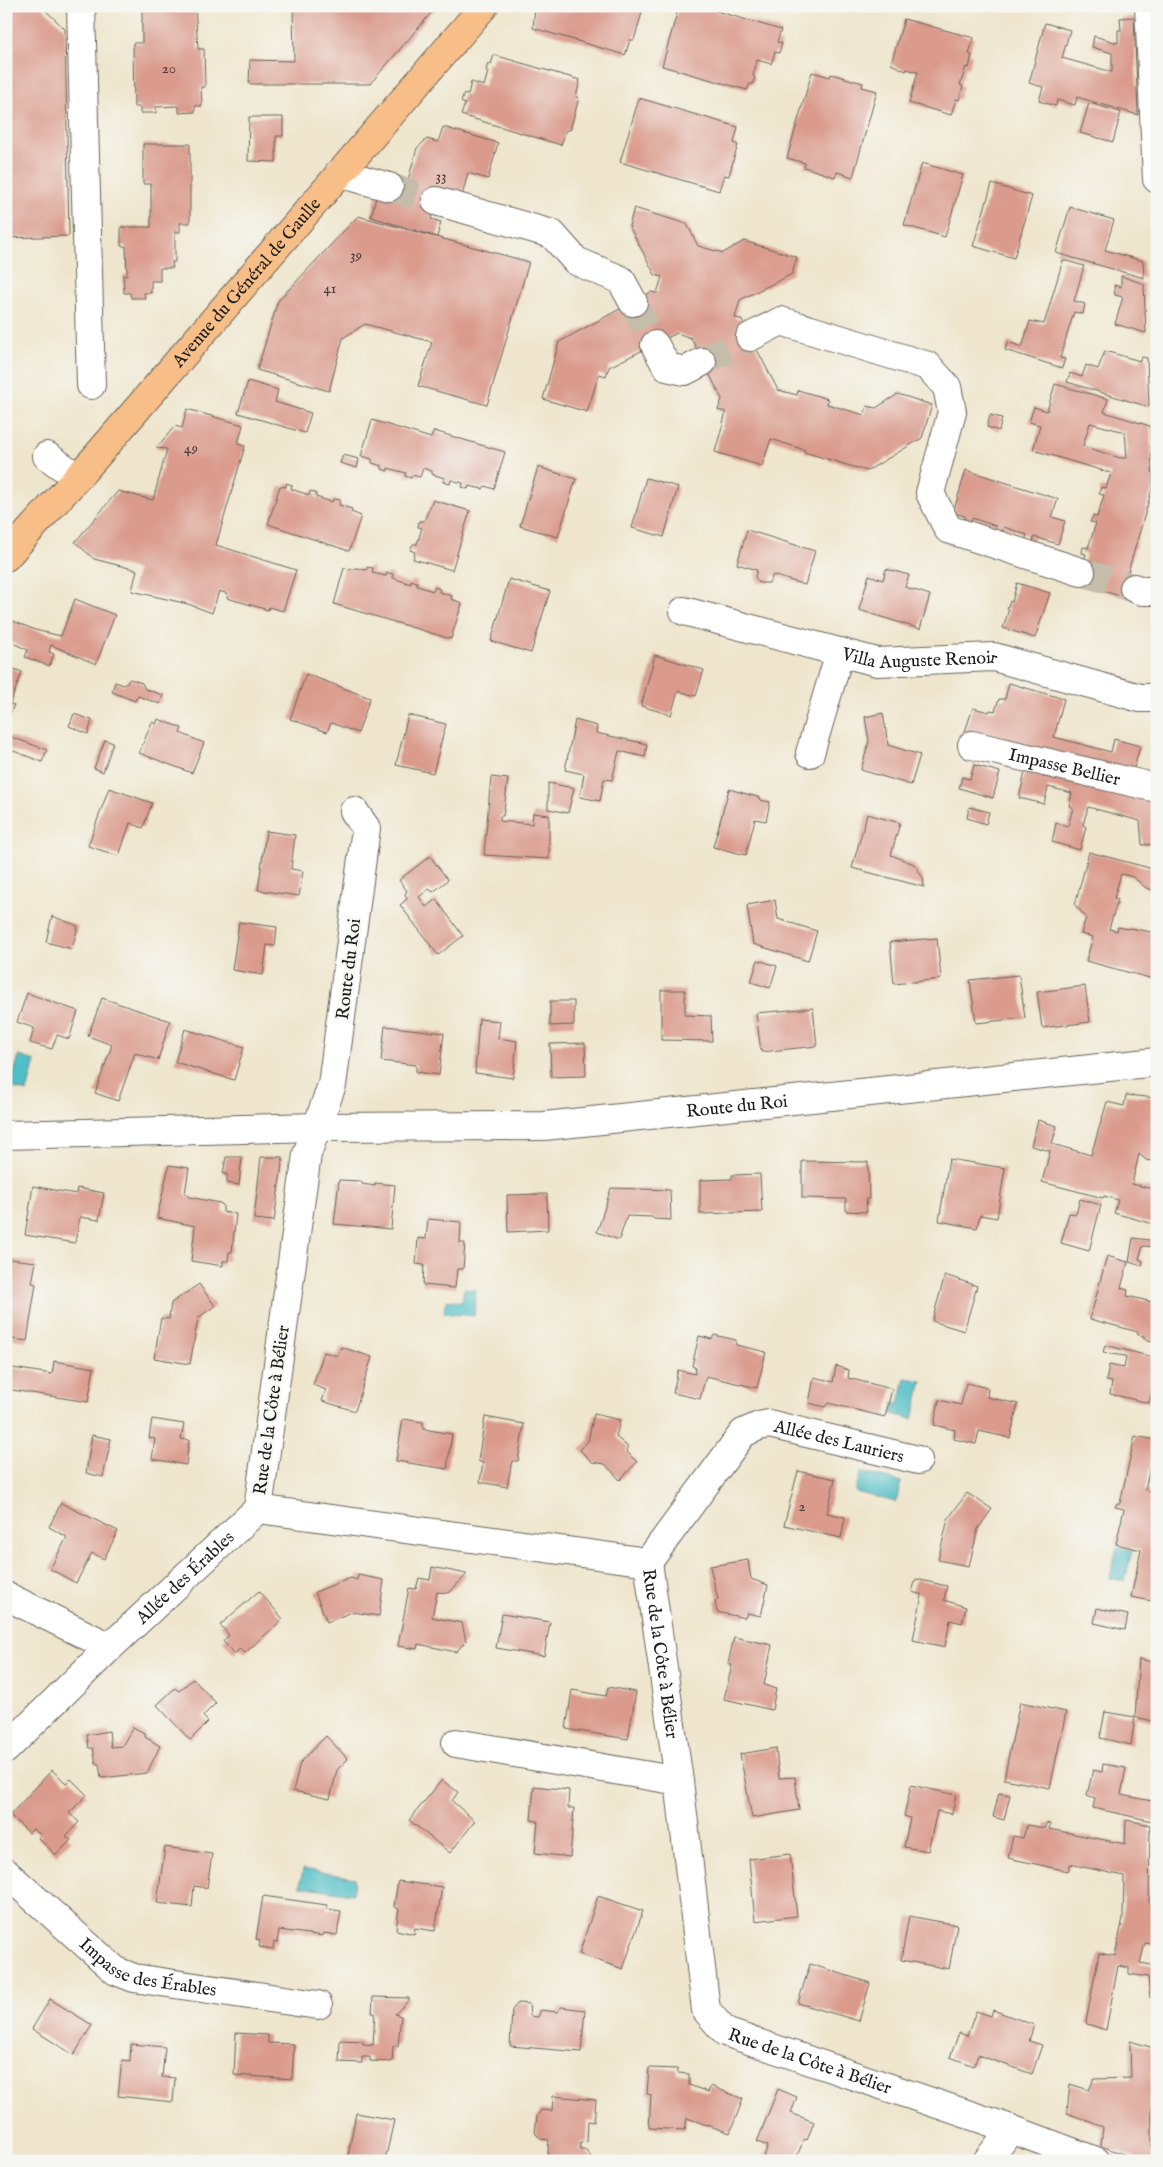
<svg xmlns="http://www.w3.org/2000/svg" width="1163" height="2167" font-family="'IM FELL English',serif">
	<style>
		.water { fill: #50bec6; stroke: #366d71 }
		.building { fill: #da9b8d; fill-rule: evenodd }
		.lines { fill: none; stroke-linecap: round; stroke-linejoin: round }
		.minor-tunnel { stroke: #c4bda9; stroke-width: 28; stroke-dasharray: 28 14; stroke-linecap: butt }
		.minor-casing { stroke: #66625a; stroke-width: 30 }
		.major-casing { stroke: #66625a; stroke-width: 30 }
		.minor { stroke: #fff; stroke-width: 28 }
		.major { stroke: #f7be88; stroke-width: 28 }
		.labels { text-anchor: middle; stroke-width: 4.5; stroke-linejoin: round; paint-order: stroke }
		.number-label { font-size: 15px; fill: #4c3c38 }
		.street-label { font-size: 18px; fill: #1c1c1c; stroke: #f6f6f2 }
	</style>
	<rect width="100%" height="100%" fill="#f6f6f2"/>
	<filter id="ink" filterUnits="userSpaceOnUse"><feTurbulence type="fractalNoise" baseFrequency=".02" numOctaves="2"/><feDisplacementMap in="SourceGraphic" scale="10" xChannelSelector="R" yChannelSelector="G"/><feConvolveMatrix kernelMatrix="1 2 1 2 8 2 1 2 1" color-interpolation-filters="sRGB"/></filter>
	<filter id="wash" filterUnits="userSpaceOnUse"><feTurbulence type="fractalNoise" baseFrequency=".0096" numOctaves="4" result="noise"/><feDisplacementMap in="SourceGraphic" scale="20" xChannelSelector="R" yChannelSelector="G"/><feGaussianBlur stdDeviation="1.12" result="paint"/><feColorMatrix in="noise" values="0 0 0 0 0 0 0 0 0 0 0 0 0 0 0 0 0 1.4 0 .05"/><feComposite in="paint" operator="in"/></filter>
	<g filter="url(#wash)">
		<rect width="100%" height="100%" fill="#eee5cc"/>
		<path class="water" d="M19,1056l16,5 -8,31 -17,-5z
			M464,1289l12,1 -2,26 -30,-3 2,-13 16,2z
			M905,1378l17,3 -9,38 -21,-5 2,-11 5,1z
			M861,1472l40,10 -5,20 -41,-10z
			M1117,1547l15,3 -7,31 -15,-3z
			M303,1869l52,9 -2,16 -53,-8z"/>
		<g id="blocks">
			<path class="building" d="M6,6h35l24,23 4,207 -63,2z
				M142,6h53l3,43h6l1,38h-4l1,19h-7v6l-16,1v-7l-23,1v6h-16v-6h-6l-1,-64h9z
				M293,6h144l-67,78h-121l1,-24 44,1z
				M539,6h100l4,3 -9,31h-4l-5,15 -92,-27 2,-21z
				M679,6h20l82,24 -4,12 5,1 -3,10 -4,-1 -4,12 -14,-4 -4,16 2,1 -2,7h-3l-3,6 -85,-24z
				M761,6h24l-2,7z
				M1134,17l4,98 -61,-18 -2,8 -18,-5 -1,6 -17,-5 4,-14 -14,-4 16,-60 25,7 -8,28 50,14v-19l-20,-6 2,-11 24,7v-13h3l-1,-12z
				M904,19l70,19 -5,16 3,1 -3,13 -3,-1 -6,18 3,1 -4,14 -3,-1 -5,16 -42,-12 9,-31 -11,-3 -1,2 -15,-7z
				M494,55l86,25 -4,17 3,1 -9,32h-4l-5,15 -100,-30 4,-11 -4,-2 3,-8 4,1 3,-13 13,4 4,-14 -2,-1 2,-8 3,1z
				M812,72l18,5 1,-3 32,9 -1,4 15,4 -24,86 -16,-5 -2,5 -31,-10 1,-4 -18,-5z
				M639,98l99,29 -4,16 4,2 -5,16 -4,15 -5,-1 -5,16 -99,-29z
				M1089,103l32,9 -8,30 -33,-9z
				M249,117h34v19h-7v26l-28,-1z
				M443,127l55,16 -10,36 -20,-6 -7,27 -23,-7 -7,26 10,3 -4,15 -66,-20 7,-27 13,-11 16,5 10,-36 10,-9 11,3z
				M143,144h47v79h-10v9h-5v30h-3l1,6h-13v13h-9v12h-7l1,5h-14l-1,-5h-6l-1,-18 4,1 -1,-30h-5v-19h30v-43h-8z
				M922,163l41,12 -18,62 -41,-12z
				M992,184l40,12 -18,62 -41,-12z
				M1070,207l44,13 -9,30 38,11 1,17 -88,-25z
				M634,208l53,16 11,22 25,7 21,-12 53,16 -5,17 -52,26 -5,18 6,1 37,71 19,5 1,-5 30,9 -1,5 37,11 3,-9 9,2 22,-14 34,11 -10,33 -55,33 -63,-19 1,-2 -34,-11 -9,27 -47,-14 11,-40 -8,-2 4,-11 -31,-61 -14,-5 -68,34 -3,9 -7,-2 -12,38 -44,-13 16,-57 92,-50 6,1 5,-16 -7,-2 -26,-49z
				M358,216l171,46 -42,143 -69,-19 14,-44 -67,-18 -22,14 -14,53 -72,-21 21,-69z
				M1063,260l21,6 -10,35 11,3 -2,10 -9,-2 -14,46 5,1 -3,9 -57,-18 3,-8 14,5 8,-26 14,3z
				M1121,276l23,8 2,49 -31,-9 8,-27 -8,-2 -1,-10 7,2z
				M1105,351l35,10 2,-4 5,1 2,49 -82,-25 3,-9 12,4 4,-12 12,4z
				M248,381l30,9 -3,12 36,11 -6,20 -67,-20z
				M1055,384l53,15 -4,13 46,14 3,60 -27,93 4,20 -53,-16 9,-29 -4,-1 1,-6 5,1 8,-25 -6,-1 3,-6 4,1 7,-22 -5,-1 2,-7 5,1 5,-15 -78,-23 7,-25 -11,-3 5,-15 13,4zM1090,423l35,9 2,26h-7l-37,-12z
				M187,409l56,16 -5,19 7,2 -29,99 80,25 -13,41 -14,-4 -1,3 -41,-12 1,-4 -9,-3 -7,22 -24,-9 -56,-13 5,-21 -43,-11 -19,-17 43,-51 35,9 14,-51 -11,-1 19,-22 7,2z
				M990,415l12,3 -3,13 -12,-4z
				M372,420l59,18 3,-7 71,21 -11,37 -9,-3 -2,3 -14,-3 -1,3 -6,-2 1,-4 -12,-3 -1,4 -7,-2 1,-4 -12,-4v-3l-9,-3 -3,9 -8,-2 -1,3 -6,-2 1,-3 -18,-5v3l-6,-2v-3l-10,-3v-4l-11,-3z
				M343,455l16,4 -2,9 -17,-5z
				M538,467l38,12 -18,58 -38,-11z
				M966,470l92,29 -6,18 13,4 -7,23 -24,-7 -1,6 -8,-2 2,-6 -23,-8 -2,6 -8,-2 2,-5 -24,-8 -2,6 -6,-2 1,-6 -12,-3z
				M646,478l32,9 -14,50 -32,-9z
				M286,483l6,2 -1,4 18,6 1,-4 6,2v4l16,5 1,-3 7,1 -1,5 13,4 -1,3 10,4 -12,35 -81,-27 12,-38 6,1z
				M433,500l37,11 -18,59 -39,-11 2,-7 -5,-2 3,-6h4l5,-16 -4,-1 1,-6h5z
				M747,530l68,21 -10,34 -32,-10 -4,8h-10l-4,-6 2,-7 -20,-6z
				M367,567l6,1 -1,5 14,3 1,-3 6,1v4l18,6v-4l6,2v4l16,5 1,-4 6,2 -1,3 13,4 -1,3 11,4 -11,36 -117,-35 10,-36 10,2 1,-2 12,2z
				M886,569l23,6 -4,12 25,8 -10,34 -61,-19 10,-35 14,5z
				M509,579l41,12 -19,62 -40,-12z
				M1017,583l33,10 -15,45 -32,-10 6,-19 -2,-1 3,-7 2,1z
				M75,599l40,16 -19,49 -45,-19 -2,7 5,2 -5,12 -24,-9 3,-7 -22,-10v-22l29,12 26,6z
				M655,655l49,15 -8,26 -18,-5 -7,24 -30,-9z
				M6,666l16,6 -12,32 4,1 -4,9 -4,-2z
				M306,674l64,24 -12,35 -27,-10 -4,9 -37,-13z
				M130,679l12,4 3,6 18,6 -3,9 -22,-8 -3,5 -23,-9 3,-10 9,3z
				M1009,683l55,16 -10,38 57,15 3,-13 26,7 -9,33 -168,-42 10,-29 16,4 1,-2 5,1 4,-12h6z
				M883,713l5,32 32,10 -9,30 -50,-15 8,-29 -4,-24z
				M74,714l18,6 -4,14 -19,-8z
				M408,715l38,9 -13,49 -37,-8z
				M158,719l24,9 -2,5 24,10 -12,30 -53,-20 13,-31 4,2z
				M575,720l22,6 -1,7 51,11 -2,13 -26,-6 -7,29 -8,-1 -4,22 -20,-4 4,-23 -19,-4z
				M6,735l41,15 -5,12 -36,-14z
				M105,740l8,3 -10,29 -9,-4z
				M974,765l26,7 -7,26 -34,-10 3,-11 8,2z
				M1025,772l50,12 1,-4 70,17v3h11v44l-15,1 -2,-24 -52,-14 -5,18 3,2 -6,23 -28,-8 4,-19 12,3 5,-18 -4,-2 3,-13 -24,-6 -4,17 -25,-6z
				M491,777l17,2 -3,23 -2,14h-3v5l32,3 1,-11 16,2v44l-65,-4z
				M548,783l26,5 -6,25 -20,-4z
				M109,788l43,15 -9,25 -13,-5 -11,33 -31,-10z
				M729,789l32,9 -1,2 10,2 -4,19 -11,-2 -9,36 -33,-8z
				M969,807l20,5 -3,12 -19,-6z
				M867,814l33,9 -9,32 23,9 9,14 1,9 -72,-19z
				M266,831l29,4 -4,34 12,2 -4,25 -41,-6z
				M1089,852l68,18v21l-11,-3 -13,-11 -12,-3 -7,24 4,1 -9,30 8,2 1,-4 11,2 1,-1 27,5v47l-71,-19 7,-24 -12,-3 5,-17 -11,-12z
				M430,856l18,24 -15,12 -4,-3 -10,8 7,10 10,-8 27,37 -25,19 -38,-50 7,-6 -2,-5 2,-3 -8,-11z
				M775,900l3,19 39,12 -9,30 -55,-17 -6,-39z
				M52,916l26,10 -6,23 -26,-7z
				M239,922l38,5 -2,19 -8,-1 -4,30 -31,-5z
				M937,938l4,41 -47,5 -4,-42z
				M758,960l19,6 -7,22 -19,-6z
				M1019,975l6,43 -49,5 -6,-43z
				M1085,986l5,36 -48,6 -5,-36z
				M661,990h24v25l26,1 1,25 -51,-1z
				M27,993l51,18 -9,28 -12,-4 -5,14 -22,-6 4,-15 -17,-6z
				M102,998l68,23 -12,39 -23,-7 -17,48 -23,-8 17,-48 -24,-9z
				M550,1001h24v24l-24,1z
				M813,1008l4,38 -56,6 -5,-39z
				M479,1019l21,2 -2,17 19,3 -4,37 -38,-5z
				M385,1026l59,7 -5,42 -23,-3v-7l-35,-4z
				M185,1029l59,18 -10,33 -59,-18z
				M585,1043l1,33 -35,1 -1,-33z
				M1126,1095l31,3v64l-11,-2 -7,-6 -7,30 25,6v35l-43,-12 4,-13 -14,-4 -1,2 -61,-16 8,-31 -19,-5 7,-26 19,6 -5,18 39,11 16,-53 17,4z
				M226,1157h16l-3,28 -12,-2v-9h-4z
				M261,1157h22l-9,64 -20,-2z
				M949,1159l56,9 -8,50 -17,-3 -3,13 -38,-7z
				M802,1161l66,1 1,37h-3l1,13 -21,-1v-12l-44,-1z
				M169,1165l20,3 -4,25 4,4 31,6 3,2v7l13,2 -4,38h-3l-1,9h-5v5l-32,-5 4,-35 -38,-8z
				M760,1174l2,38 -62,2v-34l32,-1v-4z
				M339,1180l22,1 1,3 13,2v-3l20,2 -4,44 -57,-5z
				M33,1186l43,8 1,-6 27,5 -5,27 -19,-3 -5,26 -50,-8z
				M611,1188l59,2 1,30 -17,-1 -2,-2 -25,-1 -8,24 -22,-8z
				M547,1194l1,36 -40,2 -1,-37z
				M1080,1199l21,6 -12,46 -28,-8 8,-30 7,1z
				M428,1219l33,3 -1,21h5l-2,26h-6l-2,19 -32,-3 1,-20 -8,-1 2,-26 8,1z
				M1133,1238l24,3v6l-14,-1 -4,13 4,2 -1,5 -13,-4z
				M1107,1256l21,6 -7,26 7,2 -1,6 30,7v39l-13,-3v-3l-6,-1v-3l-48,-13z
				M10,1259l26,3 -4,21 4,1 -9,57 -21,-3v-60z
				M945,1275l32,11 -13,45 -32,-10z
				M199,1284l16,22 -17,12 -8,46 -36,-6 7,-40 8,1 2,-16z
				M714,1335l22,5v5l30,7 -9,36 -51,-12 -6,23 -27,-6 5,-23 17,4 1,-6 -4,-2 7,-30 13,3z
				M1105,1345l52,13v11l-8,34 -39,-9 2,-12 -6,-1 3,-16 15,3 2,-12 -23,-3z
				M341,1347l31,10 -17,54 -33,-10 4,-11 -13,-5 11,-33 13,4z
				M54,1361l40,7 -6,34 -82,-13v-22l46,7z
				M836,1366l13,4 -1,8 44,11 -7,28 -57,-14 -3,4 -16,-4 5,-26 19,5z
				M966,1383l22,5 -1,9 31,7 -8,34 -31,-7 -3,13 -22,-5 1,-9 -21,-5 5,-25 22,5z
				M594,1414l26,6 -4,17 12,10 -2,4 11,11 -17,18 -15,-16 -13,-2 -12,-12 8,-9z
				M485,1417l39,7 -6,37h-6l-5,26 -27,-5 3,-19 -5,-2z
				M152,1419l32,5 -3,15 8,1 -3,25 -34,-6 3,-20 -6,-1z
				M403,1419l20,3v7l29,5 -5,35 -51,-8z
				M92,1435l19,4 -8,38 -17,-4z
				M1135,1436l21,4 -11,50 12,3v109l-26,-5 10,-47 -25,-6 8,-35 -9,-2 2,-4h3z
				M798,1471l37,8 -8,34 18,4 -4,21 -57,-13z
				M967,1493l25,16 -14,20 -9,37 -31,-6 10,-41z
				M61,1503l57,28 -14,28 -12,-6 -16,30 -26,-14 17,-32 -18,-10z
				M748,1560l3,19 17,6 -7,31 -14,-3 -2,5 -28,-6 -2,-11 3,-1 -8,-34z
				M432,1567l35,7 -18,19 -12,-1 -5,25 30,6 4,18 -10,11 -38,-8 -1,5 -19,-3 11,-58 7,1 3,-11 11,2z
				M358,1575l26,5 -5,36 -27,-4 -25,10 -12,-30 36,-14 6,2z
				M916,1579l31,7 -3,14 22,7 -4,16 -12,-3 -5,27 -32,-7 9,-45 -10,-3z
				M259,1591l24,28 -38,34 -5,-4 -6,5 -11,-13 6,-6 -9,-10z
				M1097,1608l31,7 -3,15 -31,-7z
				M502,1614l48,8 -6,34 -48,-8z
				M734,1637l38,8 -8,40 12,4 -4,21 -48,-11 8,-34 -4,-1z
				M1139,1659l18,4v59l-22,-5z
				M193,1679l23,24 -13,13 5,6 -18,18 -33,-35 18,-17 4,3z
				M608,1687l28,5 -8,47 -62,-10 6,-39 34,6z
				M1020,1702l46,10 -16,76 -46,-9z
				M1105,1712l30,5 -4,28 -31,-7z
				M133,1727l13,7 -1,3 15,9 -13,27 -46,5 -2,-14h-3l-3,-16h-4l-2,-13 22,-4 2,16 11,-1z
				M326,1736l22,23 -11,11 -7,29 -37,-8 7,-28z
				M776,1748l3,30 16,-1 4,33 -47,8 -12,-64z
				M1103,1764l23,4 -5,27 36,7v20l-64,-14 2,-10 -8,-3 6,-25 9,2z
				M52,1770l14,13 5,-4 16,16 -18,18 10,9 -13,14 5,4 -15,15 -18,-17 3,-3 -8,-6 -4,4 -19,-18z
				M442,1780l16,12 -6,9 23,20 -25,32 -41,-33z
				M911,1785l45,10 -4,19 -15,-3 -9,40 -24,-4 6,-29 -6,-2z
				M534,1786l35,4 -1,18h6l-4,49 -35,-4 3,-32 -7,-1z
				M999,1793l11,2 -6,25 -11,-3z
				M1126,1820l24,5 -1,80 8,2v38l-12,-2 -5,20 17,3v32h-7l-2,-21 -19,-3v-6l-11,-2 -12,64 -19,-6 -1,-2 13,-69 16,3 8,-38 1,-42 -54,-12 -2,7 -60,-13 5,-22 10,2 4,-13 18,3 1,-5 4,1 -1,5 76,15z
				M165,1847l47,7 -5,34 -13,-2 -2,21 -35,-4z
				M790,1854l7,62 -42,5 -6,-62z
				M398,1881l44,6 -7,44 -20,-3 -1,6 -18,-4 3,-21 -5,-2z
				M263,1896l64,9v4l14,2 -4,24 -13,-2 -1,3 -44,-6 -2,13 -3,-1 -1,7 -14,-2 1,-7 -4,-1z
				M598,1896l45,15 -20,58 -44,-15z
				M909,1916l48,9 -8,44 -48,-9z
				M810,1964l60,19 -11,38 -61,-18z
				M373,1997l36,1v2l-14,14 6,2 -3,30h-5l-1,16 -22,-1v-4h-8v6l-23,-1 1,-22 23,1v3l10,1 2,-32h-3z
				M50,1999l42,26 -18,30 -42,-26z
				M518,2003l11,1 1,12 8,1 3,-7 16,2 4,-5 24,3 -4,42 -71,-6 2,-36z
				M993,2010l41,15 -5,16 13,4 -10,29 -54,-19 -4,11 -24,-9 9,-24 8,3 9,-25 15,5z
				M236,2033l32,2v8l26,1 -2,35 -58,-4z
				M1130,2041l27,8v59h-5v53h-10l-41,-15 2,-19 -36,-14 3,-29 19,6 5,-11 37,-1z
				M131,2044l34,3 -3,30 13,1 -2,24 -55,-6 4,-36 8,1z
				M649,2068l28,1 1,4 11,1v11l19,7 3,-6 32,13 -13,34 -43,-15 -2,12 -36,-2 2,-33 -4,-1z
				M778,2089l19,8 -6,16 23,9 -7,18 -3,-1 -9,22h-33l6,-15 -11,-4z
				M553,2096l43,4 -2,22 -6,-1 -1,21 -7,1v7h5l6,7v4h-44l2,-21 -8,-1 -6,-6 2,-17 4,-6 11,1z
				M356,2113l38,7 -9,41h-38z"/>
		</g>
	</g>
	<g filter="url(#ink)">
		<use href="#blocks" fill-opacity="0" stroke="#66625a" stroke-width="1"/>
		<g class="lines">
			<path class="minor-tunnel" d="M389,187l47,14
				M633,302l22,43
				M702,362l48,-25
				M1081,572l53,16"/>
			<g class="minor-casing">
				<g id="minor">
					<path d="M81,6l10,379"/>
					<path d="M1149,6l8,173"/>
					<path d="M339,173l50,14"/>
					<path d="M436,201l116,33 24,27 45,19 12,22"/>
					<path d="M750,337l31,-16 147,45 19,21 5,25 -22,81 18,36 133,43"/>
					<path d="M655,345l12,22 18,4 17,-9"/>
					<path d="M47,456l30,21"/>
					<path d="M1134,588l8,3h15"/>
					<path id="s1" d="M684,611l193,51 117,-5 146,41h17"/>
					<path id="s2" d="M972,745l185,43"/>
					<path d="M810,753l30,-101"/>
					<path id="s3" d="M354,811l12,17 -34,257 -25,69 -49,355 390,53 31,219 27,229 19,22 286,97 85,32"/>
					<path id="s4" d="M6,1135l311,-8 227,-1 613,-64"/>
					<path id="s5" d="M648,1562l95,-129 16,-7 10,-2 149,36"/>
					<path d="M6,1596l104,51"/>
					<path d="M456,1743l223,38"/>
					<path id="s6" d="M6,1749l104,-102 148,-138"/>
					<path id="s7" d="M6,1873l110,98 18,7 184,27"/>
					<path d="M987,2161l24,-32"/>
				</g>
			</g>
			<g class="major-casing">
				<g id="major">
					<path id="s8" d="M6,557l88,-98 390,-453"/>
				</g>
			</g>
			<use href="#minor" class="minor"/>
			<use href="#major" class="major"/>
		</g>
	</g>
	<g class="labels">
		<g class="number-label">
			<text x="169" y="73">20</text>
			<text x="441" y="181">33</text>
			<text x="356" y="260">39</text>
			<text x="330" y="293">41</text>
			<text x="191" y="453">49</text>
			<text x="802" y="1511">2</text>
		</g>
		<g class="street-label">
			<text dy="6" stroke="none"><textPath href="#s8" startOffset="365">Avenue du Général de Gaulle</textPath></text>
			<text dy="6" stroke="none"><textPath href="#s1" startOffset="242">Villa Auguste Renoir</textPath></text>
			<text dy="6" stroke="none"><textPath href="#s2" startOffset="95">Impasse Bellier</textPath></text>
			<text transform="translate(348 969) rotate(-83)" y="6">Route du Roi</text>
			<text dy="6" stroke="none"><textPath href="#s4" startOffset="732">Route du Roi</textPath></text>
			<text transform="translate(271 1410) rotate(-82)" y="6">Rue de la Côte à Bélier</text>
			<text dy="6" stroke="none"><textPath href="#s5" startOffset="260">Allée des Lauriers</textPath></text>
			<text dy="6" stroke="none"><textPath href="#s6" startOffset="248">Allée des Érables</textPath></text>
			<text dy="6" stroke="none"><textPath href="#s3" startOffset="1198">Rue de la Côte à Bélier</textPath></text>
			<text dy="6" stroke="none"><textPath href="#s7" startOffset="176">Impasse des Érables</textPath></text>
			<text dy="6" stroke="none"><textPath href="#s3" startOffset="1676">Rue de la Côte à Bélier</textPath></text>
		</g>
	</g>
	<rect width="1163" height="2167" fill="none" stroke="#f6f6f2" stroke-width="25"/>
</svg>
